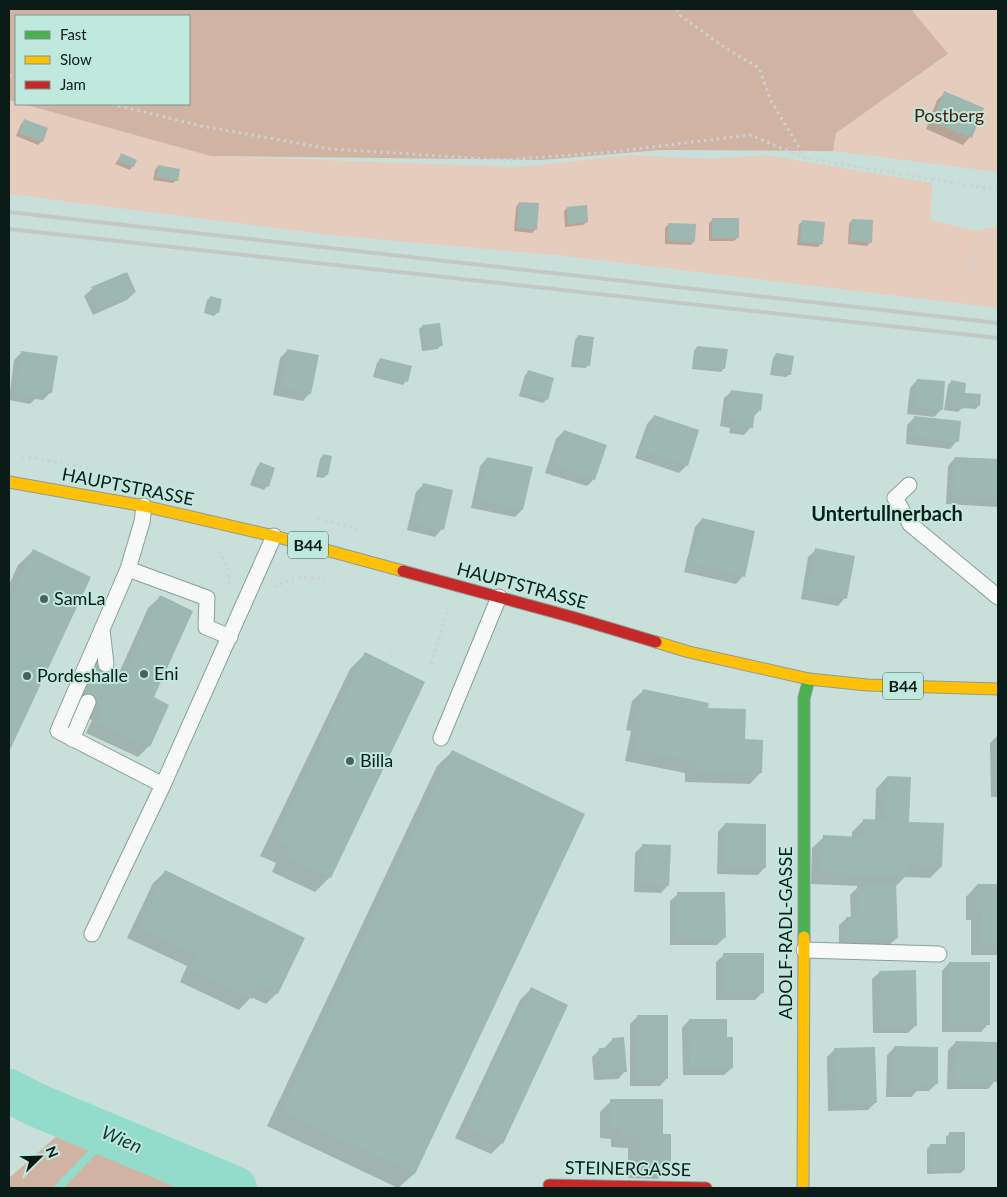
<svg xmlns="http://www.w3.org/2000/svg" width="1007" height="1197" font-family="Lato,sans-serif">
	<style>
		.green { fill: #e6ccbd }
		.forest { fill: #d1b3a3 }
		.shadow { fill: #0003 }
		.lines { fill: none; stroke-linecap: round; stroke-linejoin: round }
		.stream { stroke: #93dccb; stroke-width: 8 }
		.river { stroke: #93dccb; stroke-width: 44 }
		.building { fill: #9cb8b1 }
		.lane-casing { stroke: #8b9d98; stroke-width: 17 }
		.fast-casing { stroke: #8b9d98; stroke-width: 13 }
		.slow-casing { stroke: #8b9d98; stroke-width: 13 }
		.jam-casing { stroke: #8b9d98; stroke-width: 13 }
		.path { stroke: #ccd2d1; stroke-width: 3; stroke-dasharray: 2.5 4; stroke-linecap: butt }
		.lane { stroke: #f7faf9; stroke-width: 15 }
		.fast { stroke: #4caf50; stroke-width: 11 }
		.slow { stroke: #ffc107; stroke-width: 11 }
		.jam { stroke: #c62828; stroke-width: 11 }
		.rail { stroke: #c2c8c6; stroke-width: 4 }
		.poi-dot { fill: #4e605b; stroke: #c0e9de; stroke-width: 2 }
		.labels { text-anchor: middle; stroke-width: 4; stroke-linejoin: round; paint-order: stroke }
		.shield { fill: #c0e9de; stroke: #415953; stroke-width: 1 }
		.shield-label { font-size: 16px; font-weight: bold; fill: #0b1b17 }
		.park-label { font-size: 18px; fill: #481a0a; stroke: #c0e9de }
		.street-label { font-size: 18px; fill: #0b1b17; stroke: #c0e9de }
		.poi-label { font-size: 18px; fill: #0b1b17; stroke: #c0e9de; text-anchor: start }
		.water-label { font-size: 19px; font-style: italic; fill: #0e3a31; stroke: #c0e9de }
		.quarter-label { font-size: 20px; font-weight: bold; fill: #0b1b17; stroke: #c0e9de }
	</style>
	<rect width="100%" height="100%" fill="#c9e0da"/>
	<path class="green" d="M911,9h87v163l-165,-21 3,-18 112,-78z
		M9,100l7,2v2h7l189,52 307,11 115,-12 76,4 56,-4 166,28 -1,37 45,11 22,-5v82l-433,-52 -235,-21 -321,-41z"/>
	<path class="forest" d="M9,9h902l37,45 -112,79 -3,18 -172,-1 -120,10 -330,-4 -188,-52h166v-88h-173v86l-7,-2z
		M58,1135l127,53h-176v-10z"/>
	<path class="shadow" d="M945,93l25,44 -7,8 -37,-16 11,-29z
		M24,121l22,8 -4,12 -4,4 -22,-9 5,-12z
		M122,154l11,12 -3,4 -15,-6z
		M158,166l19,14 -4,3 -20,-3 2,-10z
		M519,203l17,26 -4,4 -18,-2 2,-24z
		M567,208l20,14 -4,3 -18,2 -1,-16z
		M713,219l24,19 -3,3h-25v-18z
		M852,220l19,22 -4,4 -19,-2 1,-20z
		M803,221l19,22 -4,4 -21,-2 2,-21z
		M669,224l25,17 -3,4 -26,-1v-16z
		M92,289l43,3 -8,8 -34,15 -9,-19z
		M211,297l7,15 -4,4 -10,-3 3,-13z
		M423,326l18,19 -3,4 -16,2 -3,-22z
		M578,336l11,29 -4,3 -14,-1 4,-27z
		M697,347l27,21 -3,4 -29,-3 2,-18z
		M288,350l22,43 -7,8 -30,-6 7,-37z
		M22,352l29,40 -8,8 -8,-1 -5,5 -21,-4 5,-40z
		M776,354l14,20 -4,3 -16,-2 3,-17z
		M380,359l26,22 -3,4 -30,-8 4,-14z
		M529,372l24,7 -7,21 -3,3 -24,-7 6,-21z
		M917,380l25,29 -8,8 -27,-3 3,-26z
		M951,382l13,12 15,11 -3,4 -14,-1 -4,4 -14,-2 4,-25z
		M732,391l27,20 -6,6 -2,10 -7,8 -15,-2 1,-5 -10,-2 4,-28z
		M654,416l33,49 -8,8 -44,-15 12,-34z
		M915,417l42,24 -7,8 -44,-5 1,-19z
		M564,431l30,48 -7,7 -42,-13 11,-34z
		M323,455l4,20 -4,3 -7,-1 4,-18z
		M487,458l35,52 -7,7 -44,-9 9,-42z
		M955,458l43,2v47l-52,-3 2,-38z
		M260,464l7,22 -3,4 -14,-5 7,-18z
		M424,484l18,45 -7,8 -28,-7 9,-38z
		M702,519l41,57 -7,8 -52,-12 11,-45z
		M816,550l29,48 -7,8 -37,-7 7,-42z
		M33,551l56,26 -80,172v-164l9,-20z
		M160,597l-11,149 -11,11 -52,-24 6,-13 -26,-12 17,-37 32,11 33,-74z
		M365,654l-35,223 -15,15 -43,-20 4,-9 -16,-7 90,-187z
		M644,690l62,20 37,31 18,31 -11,12 -65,-2v-9l-60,-12 6,-30 -5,-1 6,-29z
		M998,735v62h-7l-1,-54z
		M452,752l131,62 -169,360 -16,14 -131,-62 170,-360z
		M887,777l21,46 33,44 -11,11 -25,-1 -10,10 2,51 -8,7 -50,1v-21l8,-7h4l-1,-23 9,-9 -48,-2 1,-36 12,-11 28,1v-6l11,-11h12l1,-32z
		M725,824l40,43 -7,8 -41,-1 1,-42z
		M643,845l25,40 -7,8 -27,-1 1,-39z
		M165,872l112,121 -11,11 -15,-7 -12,13 -59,-28 7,-16 -60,-28 26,-55z
		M977,885l21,1v69h-27v-35h-5v-23z
		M678,894l46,44 -7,7h-47v-44z
		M724,955l39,37 -8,8h-39v-38z
		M949,963l39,61 -7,8h-39v-61z
		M880,972l36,53 -8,8h-35l-1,-54z
		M531,989l-29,154 -11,11 -36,-16 65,-138z
		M638,1016l29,62 -7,8h-30v-62z
		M689,1020l37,18 6,30 -8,7h-41l-1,-47z
		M613,1039l12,32 -7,8 -24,1 -2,-23 8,-8h6l-1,-2z
		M955,1043l40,38 -7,8h-41l1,-39z
		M894,1048l43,35 -8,8h-12l-6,6h-25l1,-42z
		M835,1049l40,54 -7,7 -40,1 -1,-54z
		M611,1101l51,34 8,32 -12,12 -30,-1v-30l-17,-1v-8l-11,-1v-26z
		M949,1134l15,36 -3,3 -34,1v-25l3,-3 16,-1v-8z"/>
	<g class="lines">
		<path class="stream" d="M58,1188l51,-53"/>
		<path class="river" d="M9,1091l25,13 201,84"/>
	</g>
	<path class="building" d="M944,91l40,17 -12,30 -40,-16z
		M24,119l24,9 -5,14 -24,-9z
		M121,153l16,7 -3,7 -16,-6z
		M158,165l22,4 -2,12 -22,-4z
		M519,202l20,1 -2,27 -20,-2z
		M587,205l1,17 -20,2 -1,-17z
		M712,218h27v20h-27z
		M852,219l21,1 -1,23 -22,-2z
		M802,220l23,2 -2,22 -23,-2z
		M668,223l28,1 -1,18 -27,-1z
		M127,272l9,20 -36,16 -9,-21z
		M210,296l12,3 -3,14 -12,-3z
		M440,323l3,23 -17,2 -4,-23z
		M578,335l16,2 -4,29 -16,-2z
		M697,346l31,3 -3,20 -31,-3z
		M287,349l32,6 -8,39 -31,-6z
		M21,351l37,5 -6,37 -12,-2 -1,6 -24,-4z
		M776,353l18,3 -3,19 -18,-3z
		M380,358l32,8 -4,16 -32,-9z
		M528,370l26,8 -6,22 -27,-8z
		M917,379l28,2 -2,29 -29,-3z
		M951,380l15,3 -1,10 16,1 -1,12 -16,-2 -1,5 -16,-2z
		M731,390l32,4 -2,17 -6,-1 -2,18 -17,-3 1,-4 -10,-2z
		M654,415l45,15 -11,36 -46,-15z
		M914,416l47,5 -2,21 -46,-5z
		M564,430l43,15 -12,35 -43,-15z
		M323,454l9,2 -4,19 -9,-2z
		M487,457l46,10 -10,43 -46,-10z
		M955,457l43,2v40l-45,-2z
		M260,462l15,6 -6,19 -16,-5z
		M423,483l30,7 -9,40 -30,-7z
		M702,518l53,13 -10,46 -54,-13z
		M815,548l40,8 -8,43 -40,-8z
		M33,549l58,28 -82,175v-152z
		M160,595l33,16 -39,86 15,8 -19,42 -54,-25 6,-14 -25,-11 17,-39 23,11 -5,10 8,4z
		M365,652l60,30 -94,196 -45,-22 4,-8 -16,-8z
		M643,689l66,14 -1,5 38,1 -1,30 18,1 -1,33 -67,-2 1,-9 -61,-13 6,-29 -4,-1z
		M452,750l133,64 -170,360 -134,-63z
		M887,776l24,1 -2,45 35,1 -2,44 -34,-1v11l-87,-4 2,-38 39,2 1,-18 22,1z
		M725,823l41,1v44l-42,-1z
		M642,844l29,1 -2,41 -28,-1z
		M165,870l140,68 -27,56 -19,-10 -7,15 -62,-29 7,-15 -59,-29z
		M977,884h21v60h-17l1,-34h-5z
		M896,885l2,53 -51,2 -1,-23 12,-1 -1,-30z
		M677,892h48l1,46h-49z
		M723,953h41v40h-41z
		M949,962h41v63h-41z
		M916,970l1,56h-37l-1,-55z
		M531,987l37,18 -65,139 -37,-18z
		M637,1015h31v64h-31z
		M689,1019h38v18h6v31h-43z
		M624,1037l3,35 -26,1 -2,-25 14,-1 -1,-9z
		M955,1041l42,1v40h-43z
		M894,1046l44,1v37h-18v6h-27z
		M875,1047l2,56 -42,1 -1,-56z
		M610,1099h53v35h8v34l-32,-1v-30l-17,-1v-8h-12z
		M949,1132h16v38l-35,1v-27h19z"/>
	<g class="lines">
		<g class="lane-casing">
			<path id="lane" d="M909,485l-14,13 15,26 88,73
				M144,506l-2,16 -14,47 -70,162 105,54
				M128,569l79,29 -1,29 24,10
				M102,630l4,34
				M441,738l58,-141
				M72,739l16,-37
				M92,934l71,-149 111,-249
				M804,950l135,4"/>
		</g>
		<g class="fast-casing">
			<path id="fast" d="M804,937v-239l5,-19"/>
		</g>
		<g class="slow-casing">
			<path id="slow" d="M9,482l135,24 130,30 129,35
				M656,642l33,10 120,27 58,6 131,4
				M803,1188l1,-251"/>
		</g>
		<g class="jam-casing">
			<path id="jam" d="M403,571l169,46 84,25
				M549,1185l157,3"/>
		</g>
		<path class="path" d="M677,9l4,7 43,31 35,21 11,31 34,57
			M9,75l7,3
			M112,104l89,22 130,23 173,11 108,-8 138,-17 55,23 193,32
			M971,277l5,-35 22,-7
			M22,456l68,12
			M318,519l42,11
			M219,551c8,12 12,22 9,36
			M274,587l23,-10 28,2
			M387,663l6,-13
			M431,664l17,-54"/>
		<use href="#lane" class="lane"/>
		<use href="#fast" class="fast"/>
		<use href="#slow" class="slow"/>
		<use href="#jam" class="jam"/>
		<path class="rail" d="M9,212l989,111
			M9,229l989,109"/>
	</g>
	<g class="poi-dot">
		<circle cx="44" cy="599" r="5"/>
		<circle cx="144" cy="674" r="5"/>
		<circle cx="27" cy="676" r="5"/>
		<circle cx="350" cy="761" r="5"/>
	</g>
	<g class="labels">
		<g class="shield">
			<rect x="288" y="531.5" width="40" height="27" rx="4"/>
			<rect x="883" y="672.5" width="40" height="27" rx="4"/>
		</g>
		<g class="shield-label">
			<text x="308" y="551">B44</text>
			<text x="903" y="692">B44</text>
		</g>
		<g class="park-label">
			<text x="949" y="122">Postberg</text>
		</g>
		<g class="street-label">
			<text transform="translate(128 487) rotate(11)" y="6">HAUPTSTRASSE</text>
			<text transform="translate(522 586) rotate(15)" y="6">HAUPTSTRASSE</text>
			<text transform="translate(786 933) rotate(-90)" y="6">ADOLF-RADL-GASSE</text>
			<text transform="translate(628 1169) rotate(1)" y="6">STEINERGASSE</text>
		</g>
		<g class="poi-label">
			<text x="54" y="605">SamLa</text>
			<text x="154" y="680">Eni</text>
			<text x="37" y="682">Pordeshalle</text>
			<text x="360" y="767">Billa</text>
		</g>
		<g class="water-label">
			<text transform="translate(122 1139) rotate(23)" y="7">Wien</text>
		</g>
		<g class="quarter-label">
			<text x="887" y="521">Untertullnerbach</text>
		</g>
	</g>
	<rect width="1007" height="1197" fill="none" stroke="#0b1b17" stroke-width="20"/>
	<rect x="15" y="15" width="175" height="90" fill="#c0e9de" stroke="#78978e"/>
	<rect x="25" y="31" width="25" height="8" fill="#4caf50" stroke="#78978e"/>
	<text x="60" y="40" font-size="15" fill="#0b1b17">Fast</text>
	<rect x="25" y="56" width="25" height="8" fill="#ffc107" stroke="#78978e"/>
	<text x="60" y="65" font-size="15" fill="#0b1b17">Slow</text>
	<rect x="25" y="81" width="25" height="8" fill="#c62828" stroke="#78978e"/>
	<text x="60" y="90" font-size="15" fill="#0b1b17">Jam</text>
	<g transform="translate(40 1157) rotate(67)" stroke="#c0e9de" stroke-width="4" paint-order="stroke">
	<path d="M0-4L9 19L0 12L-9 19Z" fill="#0b1b17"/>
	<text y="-8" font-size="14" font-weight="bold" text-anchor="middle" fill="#0b1b17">N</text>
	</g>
</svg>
